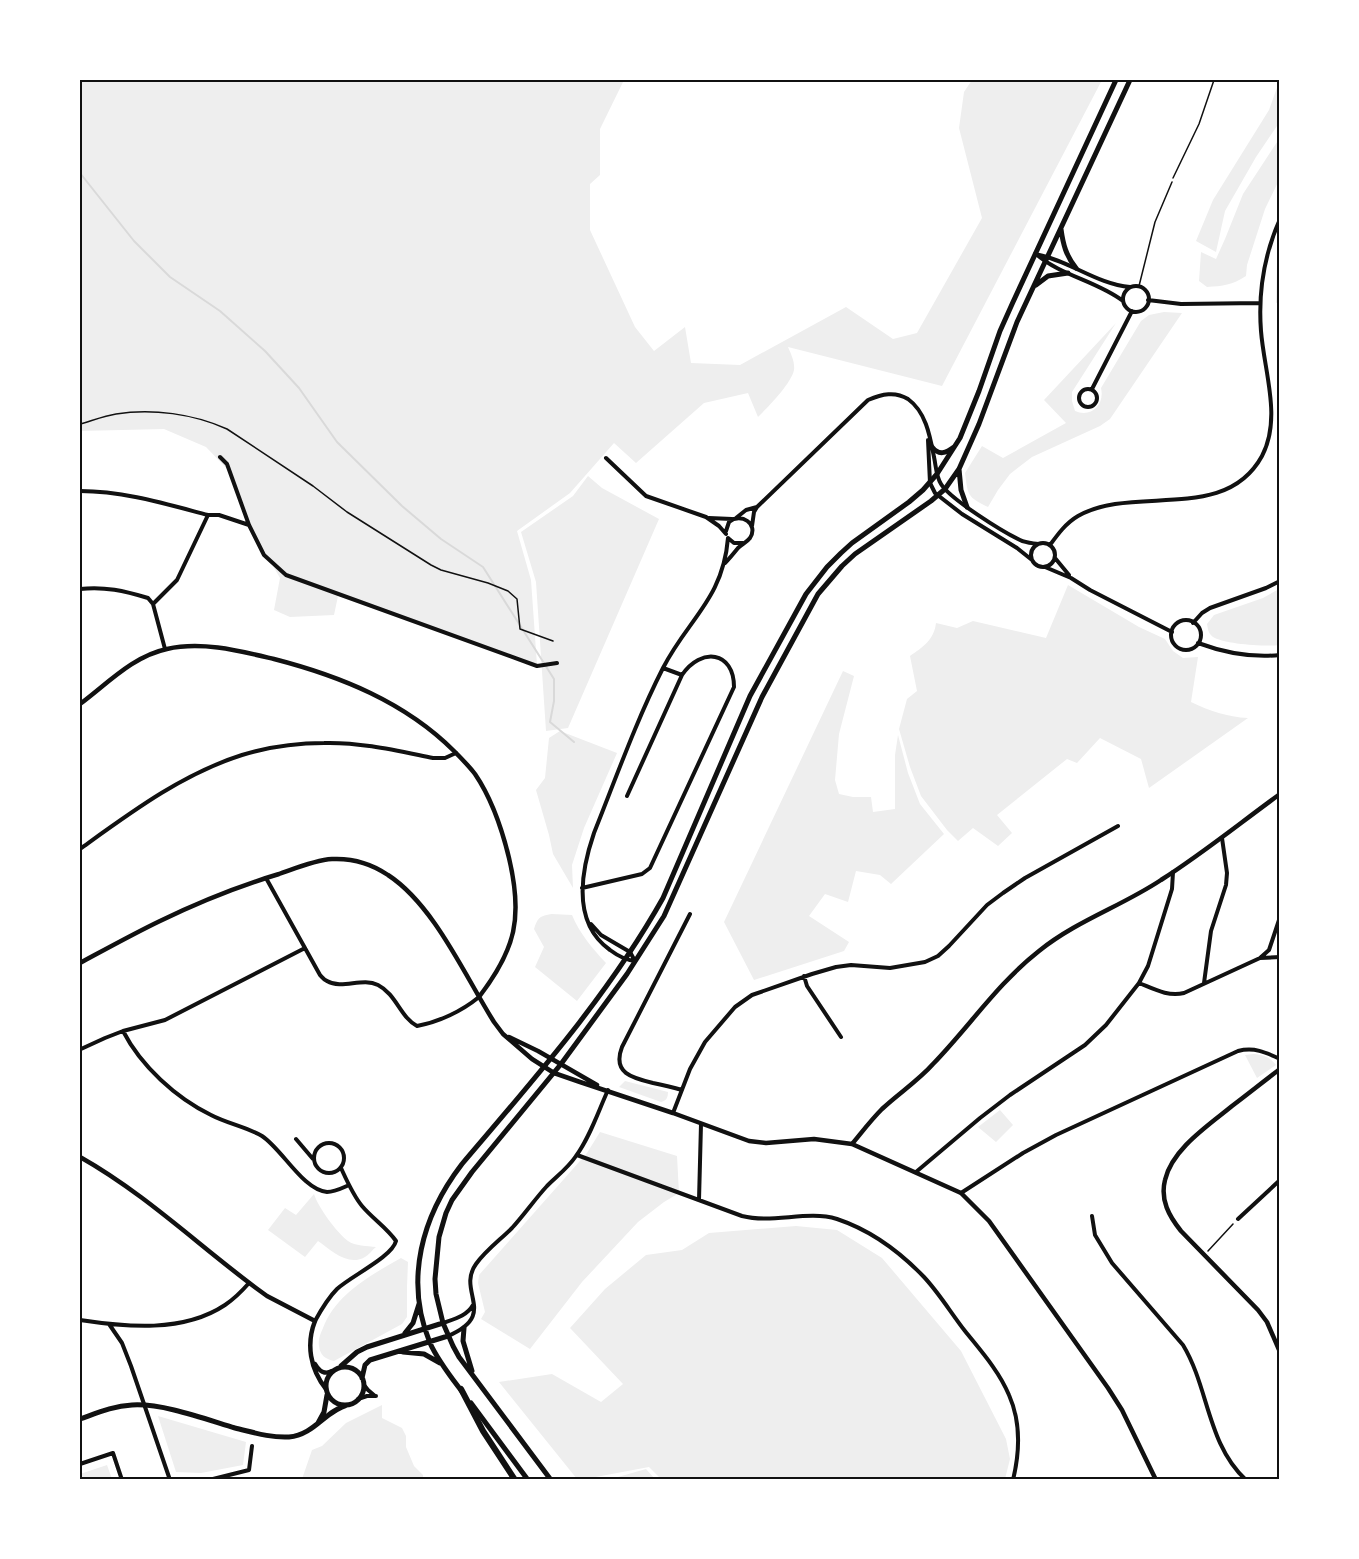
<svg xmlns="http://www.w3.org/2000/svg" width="1359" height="1559" font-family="'DM Sans',sans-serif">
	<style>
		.green { fill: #eee }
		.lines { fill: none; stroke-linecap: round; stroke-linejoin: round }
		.stream { stroke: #d9d9d9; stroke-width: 2 }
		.path { stroke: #111; stroke-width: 1.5 }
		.service { stroke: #111; stroke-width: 1.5 }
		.minor { stroke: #111; stroke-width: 4 }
		.tertiary { stroke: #111; stroke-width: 4.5 }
		.secondary { stroke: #111; stroke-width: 5 }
		.trunk { stroke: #111; stroke-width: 6 }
		.neatline { fill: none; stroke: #111; stroke-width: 2 }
	</style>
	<rect width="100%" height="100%" fill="#fff"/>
	<path class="green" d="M80,80h544l-24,49v46l-10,9v46l45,97 19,24 31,-24 6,36 49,2 106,-58 47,32 24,-6 65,-115 -23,-90 5,-36 8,-12h130l-160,306 -154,-39c3,7 7,15 6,23 -3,14 -26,37 -36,47l-10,-24 -44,10 -68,60 -22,-20 -44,50 -53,38 14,49 6,85 -199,-69 -4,19 -44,2 -16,-7 6,-32 -23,-40 -18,-37 -10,-30 -23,-24 -42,-18 -84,2z
		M1279,82v41l-23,34 -31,54 -9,41 -20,-11 17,-41 56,-90z
		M1279,139v41l-14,29 -18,56 -1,11c-14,9 -23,10 -39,11l-8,-6 2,-29 15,7 9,-20 18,-45z
		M1279,253v49l-3,1 1,-42z
		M1164,312l18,1 -72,106 -10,7 -68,31 -22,17 -12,16 -10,17c-21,-10 -20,-12 -23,-34l17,-27 21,12 63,-35 -22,-23 72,-77 -44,69v9l3,10c16,7 30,-6 26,-23l40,-67 8,-6z
		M588,476l14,12 57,31 -91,209 -22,3 -10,-149 -15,-50 52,-36z
		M1068,585l71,42 26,12 8,12 10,7 15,-1 -7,45c19,9 36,15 57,16l-99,70 -8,-29 -41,-21 -23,25 -10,-4 -70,56 15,18 -14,13 -25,-18 -15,13 -11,-11 -26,-34 -11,-29 -11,-38 8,-30 10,-8 -7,-35c13,-9 24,-16 26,-33l21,5 16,-7 73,17z
		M1279,589v56c-13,2 -55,-1 -66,-8 -5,-4 -5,-8 -6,-13l7,-9 49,-17z
		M843,671l11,5 -15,58 -4,46 4,14 14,3h18l2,15 22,-3v-54l3,-20 10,38 12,31 24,30 -53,50 -11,-9 -24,-4 -8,31 -23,-8 -16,22 40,26 -5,9 -90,29 -30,-58z
		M560,731l57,22 -33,75 -12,37 1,23 -20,-34 -4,-19 -13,-45 9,-12 4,-40z
		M552,914l20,1c8,19 20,33 34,48l-29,38 -42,-34 9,-20 -10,-18c4,-12 6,-13 18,-15z
		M1254,1054c10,1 16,3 22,11l-19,13 -12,-23z
		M625,1081l43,11c0,6 -2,9 -7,10l-42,-15z
		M1000,1110l13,15 -17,17 -18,-15z
		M600,1132l77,24 2,37 -15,9 -26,20 -56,60 -52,67 -49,-30 4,-7 -7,-29 1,-8 108,-122z
		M314,1194c4,13 23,39 34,47 7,5 19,5 28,6 -4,3 -7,8 -11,10 -17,10 -34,-7 -47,-16l-13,16 -37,-27 17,-22 11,7z
		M796,1226l41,4 45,28 79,93 45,88 4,20 -5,20 -343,1 -13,-13 -64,12h-8l-78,-97 53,-8 49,28 22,-18 -53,-56 35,-39 41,-34 36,-5 27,-17z
		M401,1258l7,4 -1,25v30l-5,7 -68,37c-9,-2 -14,-6 -15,-15 -1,-7 1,-11 4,-18 13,-34 48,-53 78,-70z
		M382,1405v13l20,10 4,8v11l8,19 9,9v4h-121l10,-29 10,-4 24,-23z
		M158,1416l88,26 -3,23 -42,8 -25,-1z
		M107,1465l5,14h-32v-5z
		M646,1469l9,10h-44z"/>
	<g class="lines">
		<path class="stream" d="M80,173l54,68 36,36 50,34 45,40 34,37 38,54 65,64 39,33 42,28 71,112v22l-4,21 24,20"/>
		<path class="path" d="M1173,178l26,-54 15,-44
			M80,424c11,-3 24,-8 36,-10 36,-6 78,0 111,15l86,57 34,26 84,53 10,5 47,13 20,8 9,8 3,30 33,12
			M1208,1251l25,-27"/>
		<path class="service" d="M1139,286l16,-64 17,-40"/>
		<path class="minor" d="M1035,254c34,6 61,30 95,33
			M1036,254c25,22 61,27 87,47
			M1123 299a13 13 0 1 1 26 0a13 13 0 1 1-26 0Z
			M1148,300l33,4 79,-1
			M1079 398a9 9 0 1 1 18 0a9 9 0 1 1-18 0Z
			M1092,389l40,-78
			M928,440l2,43 5,10 27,21 55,34 15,12
			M220,457l7,7 22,61 15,30 22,20 251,91 20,-3
			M606,458l40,38 60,21 13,9 7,8
			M80,491c43,0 86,13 128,24l-31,65 -24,24
			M208,515h11l30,10
			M709,518l23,1
			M736,518l10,-8 11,-3 111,-107c14,-6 27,-9 40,-1 18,13 22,37 26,58 2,9 2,19 7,27 9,15 62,48 79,56 6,3 12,3 18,4
			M752,526l2,-14 3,-5
			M728,538l6,5h9
			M1031 555a12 12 0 1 1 24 0a12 12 0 1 1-24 0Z
			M1050,545c8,-11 16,-22 28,-29 56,-32 147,8 184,-60 20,-38 2,-85 -1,-125 -3,-39 3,-76 19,-112
			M1055,558l14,17
			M725,563c5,-5 9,-10 13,-15 4,-4 9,-6 12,-10 9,-14 -9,-26 -21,-16l-3,9
			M1045,567l26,11 19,12 82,42
			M80,589c24,-3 45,2 68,9l5,6 12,45
			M1171 635a15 15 0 1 1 30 0a15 15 0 1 1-30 0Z
			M1193,623l9,-10 8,-5 56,-20 14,-7
			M1198,643c27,10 53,15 82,12
			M663,668l19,7
			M80,849c50,-36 102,-75 162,-94 26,-8 55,-12 82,-12 37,-1 74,8 109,15h12l11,-5
			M266,878l54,97c2,2 4,5 7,6 15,9 35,-4 51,4 18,9 23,33 39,41 22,-4 45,-15 62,-29
			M582,888l60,-14 8,-6 84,-181c0,-36 -33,-40 -52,-12l-55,121
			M591,924l10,11 29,17 5,9
			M1260,958l20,-1
			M635,961c-10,-1 -17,-5 -25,-11 -38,-27 -29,-79 -16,-117 22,-55 42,-112 69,-165 25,-49 60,-69 65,-130
			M804,976l3,10 34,51
			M1139,983c15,6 29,14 45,10l76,-35 9,-8 11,-33
			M1204,983l7,-52 15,-46 1,-12 -5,-35
			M123,1031c18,35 53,67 88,84 15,8 38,13 51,21 20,13 41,54 65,56 8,0 15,-4 22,-7
			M81,1049l24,-11 18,-7 42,-11 140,-72
			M682,1090c-10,-3 -19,-5 -29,-7 -21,-5 -41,-10 -31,-36l68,-133
			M673,1113l17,-44 15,-27 30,-35 17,-12 60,-21 24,-7 15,-2 39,3 35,-6 13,-6 11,-10 38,-41 16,-12 22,-15 93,-52
			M296,1139l17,20
			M314 1158a15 15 0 1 1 30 0a15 15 0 1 1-30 0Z
			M577,1155l165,61c31,8 65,-6 95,3 33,11 63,33 87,58 15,16 27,36 41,54 16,20 34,40 44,64 12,27 11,56 4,85
			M916,1172l64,-54 30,-23 75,-50 21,-20 33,-42 9,-17 24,-77 1,-17
			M961,1193l62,-40 33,-18 182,-84c16,-4 27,1 42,8
			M699,1200l2,-76
			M1092,1216l3,19 17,28 71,82c26,43 24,99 63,135
			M1238,1219l42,-39
			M80,1320c46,7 103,13 145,-15 9,-6 17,-14 24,-22
			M315,1321c6,-11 13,-23 22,-32 14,-13 55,-32 59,-48 -9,-13 -23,-22 -34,-35 -9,-11 -15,-25 -21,-38
			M443,1323c11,-4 24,-7 30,-18
			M109,1324l13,19 9,23 39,114
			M448,1336c51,-22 8,-44 28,-72 10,-14 24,-24 36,-36 12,-13 23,-29 35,-42 10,-10 21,-18 29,-30 14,-19 22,-44 32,-66
			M364,1385l4,5 7,6
			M358,1399l9,-3h9
			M80,1464l33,-11 9,27
			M209,1480l40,-10 3,-24"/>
		<path class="tertiary" d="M80,704c27,-20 53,-48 87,-55 35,-8 73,2 107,10 66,17 131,43 180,92 7,7 15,15 21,23 17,25 27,55 34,84 14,59 7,91 -30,139
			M80,963c26,-14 53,-29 80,-42 39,-19 79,-35 119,-47 17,-6 36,-14 53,-15 20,-1 40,5 56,16 46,30 77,101 106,147l9,12 29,25 22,14 26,9 93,31 76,28 17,2 48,-4 38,5 109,49 28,28 119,167 14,22 34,70
			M509,1037l29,14 59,34
			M1280,1069c-16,12 -32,25 -48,37 -23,19 -60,43 -67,74 -5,20 4,36 16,51l77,79 9,12 13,30
			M852,1144c10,-12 19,-24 30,-35 17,-16 36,-28 51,-45 36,-37 65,-81 106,-113 37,-30 83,-45 122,-71 41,-26 79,-57 119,-86
			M80,1157c64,36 117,87 176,131l11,8 48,25c-9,23 -5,48 11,68
			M315,1364c4,7 10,11 17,7"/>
		<path class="secondary" d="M1061,229c2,15 5,27 15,39
			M1036,285l12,-9 20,-3
			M932,447c7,9 14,6 22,0
			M959,469l2,21 6,17
			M464,1328l-1,13 9,30
			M405,1333l8,-10 6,-19
			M403,1352l21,2 16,9
			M341,1366l16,-14 10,-5 76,-24
			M326 1386a19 19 0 1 1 38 0a19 19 0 1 1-38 0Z
			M362,1378l3,-13 5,-5 78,-24
			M463,1393c-12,-16 -25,-32 -33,-50 -26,-63 -8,-127 32,-179 72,-85 146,-168 201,-266l87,-202 56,-102 21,-27 14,-14 11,-10 57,-41 14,-12 14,-16 23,-36 19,-47 21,-60 13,-29 103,-222
			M471,1403l57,77
			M80,1419c17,-6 33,-13 52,-14 30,-2 73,14 103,23 17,4 35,10 54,9 25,-2 36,-26 58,-32
			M318,1423l6,-11 3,-17
			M551,1480l-92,-123 -6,-11 -10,-23 -7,-29 -1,-15 4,-42 7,-24 6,-13 20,-28 89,-108 66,-90 37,-58 98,-219 56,-103 24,-28 13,-12 76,-53 14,-12 14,-20 20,-45 38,-102 113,-242"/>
		<path class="trunk" d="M461,1389l22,42 32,49"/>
	</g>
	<rect width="1359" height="1559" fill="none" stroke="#ffffff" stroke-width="162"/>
	<rect x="81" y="81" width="1197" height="1397" class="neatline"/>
</svg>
